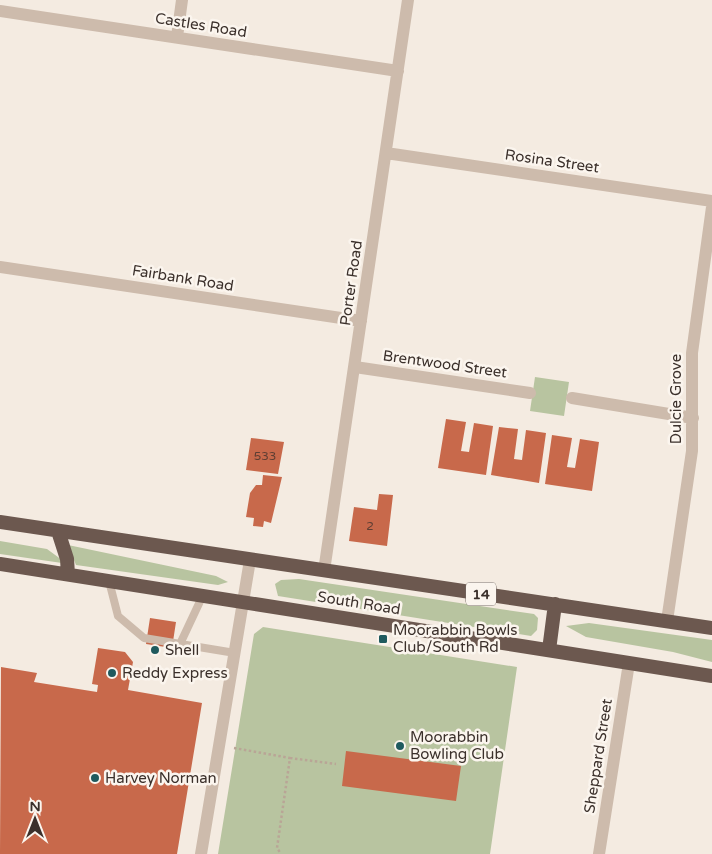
<svg xmlns="http://www.w3.org/2000/svg" width="712" height="854" font-family="'Varela Round',sans-serif">
	<style>
		.green { fill: #b8c4a0 }
		.building { fill: #c8694b }
		.lines { fill: none; stroke-linecap: round; stroke-linejoin: round }
		.path { stroke: #b9a596; stroke-width: 2.5; stroke-dasharray: 2.5 2.5; stroke-linecap: butt }
		.service { stroke: #cdbbac; stroke-width: 8 }
		.minor { stroke: #cdbbac; stroke-width: 12 }
		.trunk { stroke: #6c584f; stroke-width: 14 }
		.poi-dot { fill: #1f5a5e; stroke: #fbf5ee; stroke-width: 2 }
		.labels { text-anchor: middle; stroke-width: 5; stroke-linejoin: round; paint-order: stroke }
		.number-label { font-size: 12px; fill: #5e3e33 }
		.shield { fill: #fbf5ee; stroke: #756b66; stroke-width: 1 }
		.shield-label { font-size: 14px; font-weight: bold; fill: #3b302b }
		.street-label { font-size: 15px; fill: #3b302b; stroke: #fbf5ee }
		.poi-label { font-size: 15px; fill: #3b302b; stroke: #fbf5ee; text-anchor: start }
	</style>
	<rect width="100%" height="100%" fill="#f4ebe1"/>
	<path class="green" d="M535,377l34,5 -5,34 -34,-5z
		M0,541l47,8 15,11v3l-62,-9z
		M68,545l148,31 12,6 -10,3 -142,-20z
		M299,579l235,35 4,4 -1,12 -6,6 -253,-40 -3,-12 6,-4z
		M589,623l123,17v22l-39,-10 -87,-15 -20,-11z
		M263,627l254,40 -27,187h-272l36,-220z"/>
	<path class="building" d="M446,419l20,3 -5,29 8,1 5,-29 19,3 -7,49 -48,-7z
		M499,427l19,2 -4,30 8,1 4,-30 20,3 -7,50 -48,-8z
		M552,435l20,3 -5,29 8,1 5,-29 19,3 -7,49 -47,-7z
		M251,438l33,4 -6,32 -32,-4z
		M263,475l19,2 -11,46 -7,-2 -1,6 -10,-1 1,-8 -8,-1 4,-24 6,-8h6z
		M379,494l14,1 -6,51 -38,-5 5,-34 23,3z
		M150,618l26,4 -4,26 -26,-4z
		M98,648l27,4 8,10 -5,28 74,13 -25,151h-177l1,-187 36,6 -3,9 63,10 1,-7 -6,-1z
		M346,751l115,15 -5,35 -114,-15z"/>
	<g class="lines">
		<path class="path" d="M234,748l56,10 -13,90 4,6
			M290,758l46,6"/>
		<path class="service" d="M109,581l9,35 26,22 91,15
			M180,644l23,-49"/>
		<path class="minor" d="M0,11l398,60
			M177,37l5,-37
			M386,153l326,48
			M0,267l361,54
			M355,367l175,26
			M572,398l121,20
			M324,571l84,-571
			M667,621l25,-170v-98l20,-146
			M201,854l49,-294
			M599,854l30,-191"/>
		<path class="trunk" d="M0,522l712,106
			M58,531l9,28 1,15
			M0,564l712,112
			M549,650l6,-46"/>
	</g>
	<g class="poi-dot">
		<rect x="378" y="634" width="10" height="10" rx="2.5"/>
		<circle cx="155" cy="650" r="5"/>
		<circle cx="112" cy="673" r="5"/>
		<circle cx="400" cy="746" r="5"/>
		<circle cx="95" cy="778" r="5"/>
	</g>
	<g class="labels">
		<g class="number-label">
			<text x="265" y="460">533</text>
			<text x="370" y="530">2</text>
		</g>
		<rect class="shield" x="466" y="582.5" width="30" height="23" rx="4"/>
		<g class="shield-label">
			<text x="481" y="599">14</text>
		</g>
		<g class="street-label">
			<text transform="translate(201 25) rotate(9)" y="5">Castles Road</text>
			<text transform="translate(552 161) rotate(8)" y="5">Rosina Street</text>
			<text transform="translate(183 278) rotate(9)" y="5">Fairbank Road</text>
			<text transform="translate(351 283) rotate(-82)" y="5">Porter Road</text>
			<text transform="translate(445 364) rotate(8)" y="5">Brentwood Street</text>
			<text transform="translate(676 399) rotate(-90)" y="5">Dulcie Grove</text>
			<text transform="translate(359 603) rotate(9)" y="5">South Road</text>
			<text transform="translate(598 756) rotate(-81)" y="5">Sheppard Street</text>
		</g>
		<g class="poi-label">
			<text x="393" y="635">Moorabbin Bowls<tspan x="393" dy="17">Club/South Rd</tspan></text>
			<text x="165" y="655">Shell</text>
			<text x="122" y="678">Reddy Express</text>
			<text x="410" y="742">Moorabbin<tspan x="410" dy="17">Bowling Club</tspan></text>
			<text x="105" y="783">Harvey Norman</text>
		</g>
	</g>
	<g transform="translate(35 819)" stroke="#fbf5ee" stroke-width="4" paint-order="stroke">
	<path d="M0-4L9 19L0 12L-9 19Z" fill="#3b302b"/>
	<text y="-8" font-size="14" font-weight="bold" text-anchor="middle" fill="#3b302b">N</text>
	</g>
</svg>
